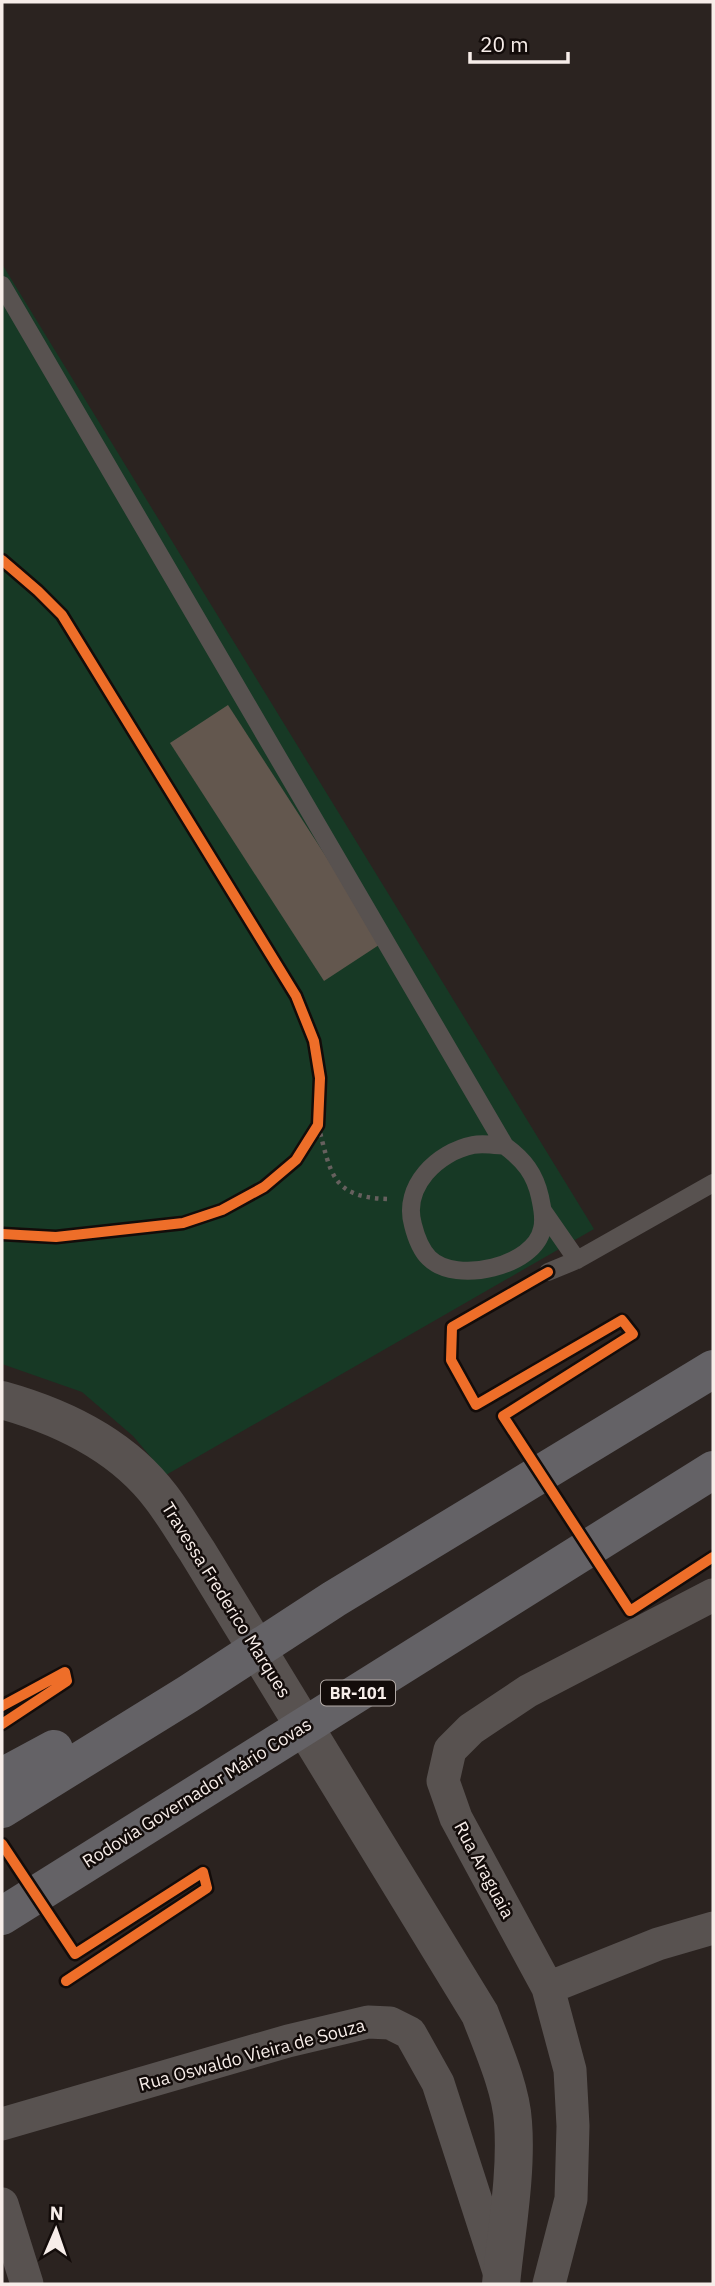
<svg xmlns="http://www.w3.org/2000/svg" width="715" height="2286" font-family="'IBM Plex Sans',sans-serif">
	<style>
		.green { fill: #173925 }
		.building { fill: #63574e }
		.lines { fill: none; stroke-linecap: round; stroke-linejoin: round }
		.path { stroke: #66605e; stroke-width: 4.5; stroke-dasharray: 3.5 5; stroke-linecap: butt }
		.service { stroke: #585250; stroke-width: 18 }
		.minor { stroke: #585250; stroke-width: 33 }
		.secondary { stroke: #585250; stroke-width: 38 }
		.motorway { stroke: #646266; stroke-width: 38 }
		.cycleway-casing { stroke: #130c0a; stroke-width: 15 }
		.cycleway { stroke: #ee6e29; stroke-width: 10 }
		.labels { text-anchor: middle; stroke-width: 5; stroke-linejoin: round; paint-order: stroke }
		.shield { fill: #130c0a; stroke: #b3aaa6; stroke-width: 2 }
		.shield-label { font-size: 16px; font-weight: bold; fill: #f7ede9 }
		.street-label { font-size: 18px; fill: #f7ede9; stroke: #130c0a }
	</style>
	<rect width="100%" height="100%" fill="#2b2320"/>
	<path class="green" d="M2,264l592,965 -428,246 -33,-39 -51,-44 -80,-28z"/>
	<path class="building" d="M228,705l154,238 -58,38 -154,-238z"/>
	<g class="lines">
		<path class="path" d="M318,1125c13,47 12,72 69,74
			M521,1444l-18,-28 130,-82 -11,-14 -146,85 -25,-45 1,-33 71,-41
			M559,1501l12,19
			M705,1562l8,-5
			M608,1577l19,28
			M2,1706l63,-34 2,9 -65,43
			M2,1845l15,22
			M54,1923l21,31 128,-82 4,16 -141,93"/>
		<path class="service" d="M2,285l503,861c19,14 30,28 35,51 2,10 5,21 2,32 -7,37 -86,56 -113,29 -9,-9 -13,-21 -16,-33 -11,-39 25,-73 60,-80 10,-2 22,0 32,1
			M543,1211l34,49
			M548,1272l29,-12 136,-77"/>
		<path class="minor" d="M548,1988l110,-44 55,-16
			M2,2124l286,-83 80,-19 22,1 20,10 28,50 63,195
			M2,2204l25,80
			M549,2284l22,-85 2,-73 -3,-56 -22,-82 -92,-170 -13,-37 7,-31 21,-21 57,-38 185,-96"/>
		<path class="secondary" d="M2,1400c61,17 120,45 159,97 13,17 24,36 36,54l283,463c12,32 31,74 33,108 4,51 -7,111 -12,162"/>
		<path class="motorway" d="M2,1777l52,-28
			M2,1809l186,-115 146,-95 379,-230
			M2,1916l711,-446"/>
		<g class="cycleway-casing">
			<path id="cycleway" d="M2,560l36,31 24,24 234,381 18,45 6,37 -2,47 -22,35 -32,27 -42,23 -39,13 -127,14 -54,-3
				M548,1272l-96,55 -1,33 25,45 146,-85 11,14 -130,82 127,195 83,-54
				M2,1706l63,-34 2,9 -65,43
				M2,1844l73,110 128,-82 4,16 -141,93"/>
		</g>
		<use href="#cycleway" class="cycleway"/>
	</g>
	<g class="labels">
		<rect class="shield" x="321" y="1680.5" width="74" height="25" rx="5"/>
		<g class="shield-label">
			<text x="358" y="1699">BR-101</text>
		</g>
		<g class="street-label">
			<text transform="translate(226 1600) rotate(58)" y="6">Travessa Frederico Marques</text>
			<text transform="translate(197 1793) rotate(-32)" y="6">Rodovia Governador Mário Covas</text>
			<text transform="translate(484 1870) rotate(62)" y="6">Rua Araguaia</text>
			<text transform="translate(252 2055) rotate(-15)" y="6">Rua Oswaldo Vieira de Souza</text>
		</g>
	</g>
	<rect width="715" height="2286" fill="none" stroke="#f7ede9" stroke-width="7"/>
	<g transform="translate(56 2230) rotate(2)" stroke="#130c0a" stroke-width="5" paint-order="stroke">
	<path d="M0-5L12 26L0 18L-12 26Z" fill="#f7ede9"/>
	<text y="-10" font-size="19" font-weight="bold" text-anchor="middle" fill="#f7ede9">N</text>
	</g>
	<path d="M470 52v10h98v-10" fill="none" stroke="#f7ede9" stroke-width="3.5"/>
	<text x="480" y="52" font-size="21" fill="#f7ede9" stroke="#130c0a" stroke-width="5" paint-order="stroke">20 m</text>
</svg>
